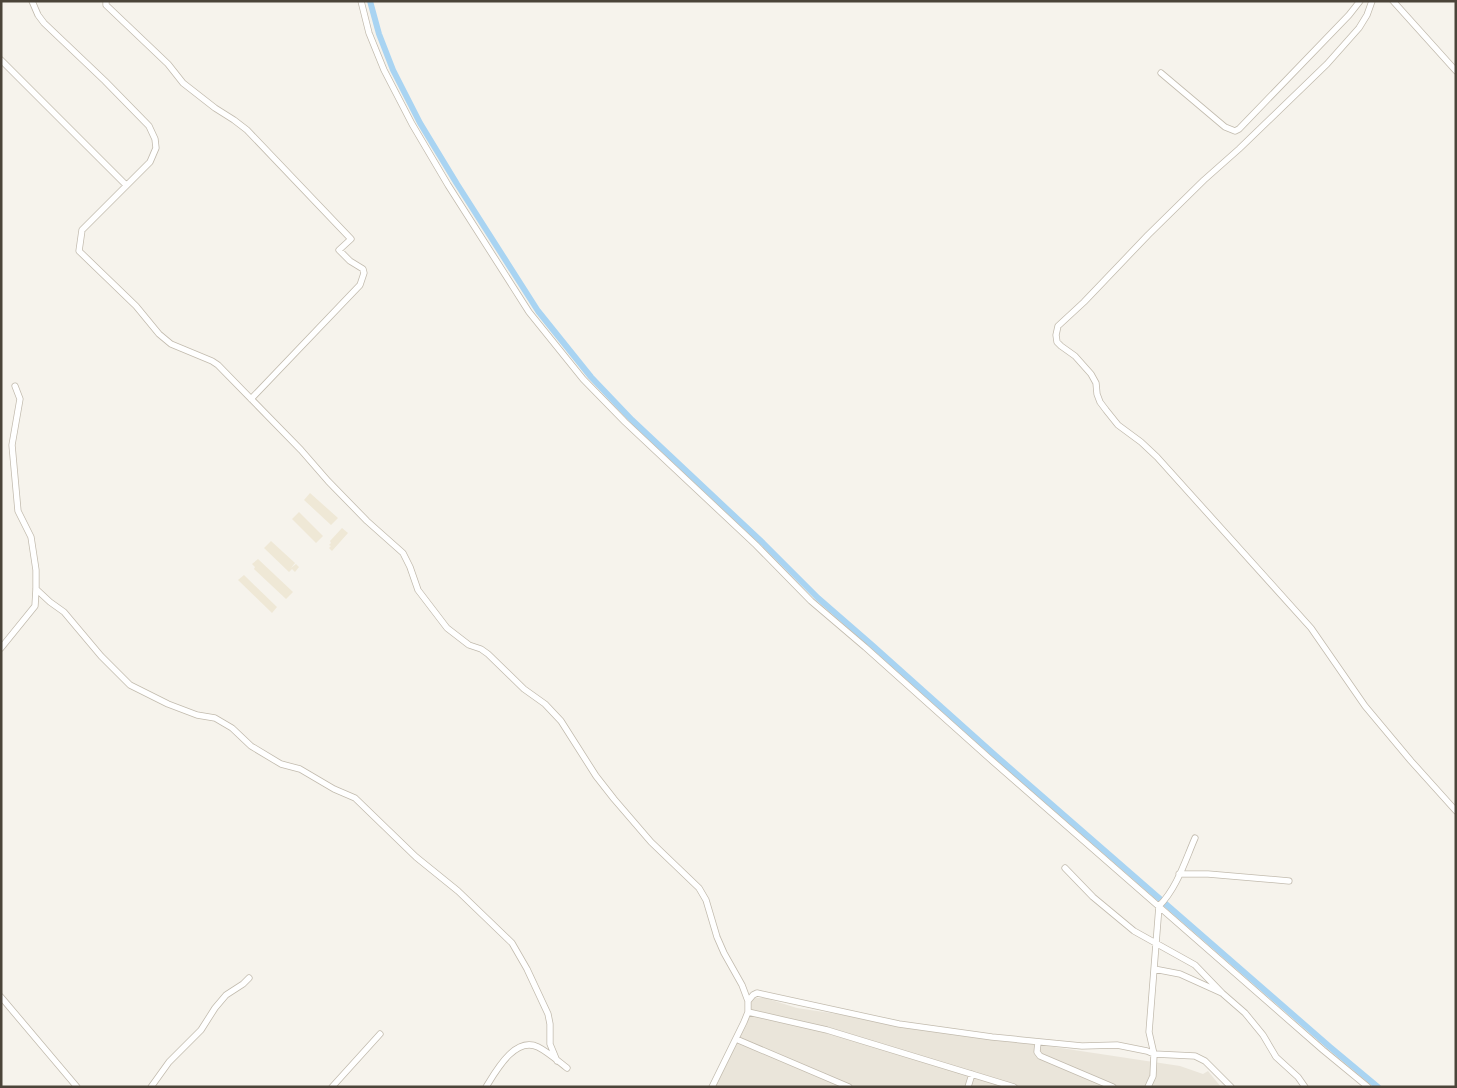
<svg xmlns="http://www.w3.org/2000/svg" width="1457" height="1088" font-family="'Roboto Condensed',sans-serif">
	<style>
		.residential { fill: #eae5da }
		.education { fill: #efe8d6 }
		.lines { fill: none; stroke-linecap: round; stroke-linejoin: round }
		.canal { stroke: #a9d4f2; stroke-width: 6 }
		.street-casing { stroke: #c2bbae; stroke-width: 7 }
		.street { stroke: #fff; stroke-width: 5.5 }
	</style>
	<rect width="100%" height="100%" fill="#f6f3ec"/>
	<path class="residential" d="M753,998h12l32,10 383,58 23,8 5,-3 13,16h-512z"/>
	<path class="education" d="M310,493l28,25 -7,7 -27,-25z
		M299,512l24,24 -7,7 -24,-24z
		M342,528l6,5 -16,18 -3,-3 2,-2 -2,-1 2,-2 -1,-2z
		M271,541l24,22 -4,5 5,-4 3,3 -4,5 -3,-3 -3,3 -25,-24z
		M258,559l35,33 -7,7 -32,-30 1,-2 -3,-3z
		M244,575l33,32 -5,6 -34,-33z"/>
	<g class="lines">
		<path class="canal" d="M370,1l9,33 14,36 27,53 37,61 81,127 53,66 41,43 131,123 55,55 54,47 124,111 334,291 48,40"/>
		<g class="street-casing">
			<path id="street" d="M32,1l6,14 6,8 61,58 44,45 6,13 1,9 -6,14 -68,68 -3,21 57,55 23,28 12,10 41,17 6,4 83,85 27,31 39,40 36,32 7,14 8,23 29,38 22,17 12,4 7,5 36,35 21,15 16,17 35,55 18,23 37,43 48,46 7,12 11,37 7,16 18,32 6,16
				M106,1v4l62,59 15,19 32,25 19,12 13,10 104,109 -12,11 11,11 13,8 1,4 -4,12 -109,114
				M361,1l8,32 15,37 28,54 36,61 81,127 54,67 42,43 131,123 55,56 54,46 124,111 334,292 45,37
				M1372,1l-5,14 -8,13 -32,36 -88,85 -35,31 -56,55 -64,67 -26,24 -2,9 1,7 4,4 14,10 16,18 5,9 1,11 3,8 6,8 12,15 23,17 16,15 154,171 54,78 46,55 45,50
				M1393,1l63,70
				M1,60l125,125
				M1161,73l64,54 10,4 4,-2 110,-114 11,-14
				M36,589l14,13 14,10 37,44 29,29 38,19 29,11 18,3 17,10 19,18 30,18 19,5 34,20 21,9 61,59 42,34 54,52 15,26 21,45 2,10v20l7,17
				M1,648l34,-42 1,-17v-19l-5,-33 -13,-26 -6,-66 8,-46 -5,-13
				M1065,868l28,29 41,34 61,34 27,28
				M1179,874h29l81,7
				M1154,969l26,5 42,19 23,20 18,22 13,22 22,20 7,10
				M1,997l76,90
				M748,1012l79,18 187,57
				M736,1039l113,48
				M1038,1042l-1,10 3,4 73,31
				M151,1087l18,-25 32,-32 14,-22 11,-13 17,-11 6,-6
				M332,1087l48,-53
				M486,1087c10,-16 29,-51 52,-40 10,5 20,14 29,21
				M712,1087l32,-65 4,-10v-11l5,-6 4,-2 142,31 93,13 90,9 35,-1 30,6 7,3 41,2 10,5 26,26
				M968,1087l4,-13
				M1148,1087l5,-11 1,-22 -5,-22 10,-126c18,-18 26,-45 36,-68"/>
		</g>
		<use href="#street" class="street"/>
	</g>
	<rect width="1457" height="1088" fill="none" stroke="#4b4439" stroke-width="5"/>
</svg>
